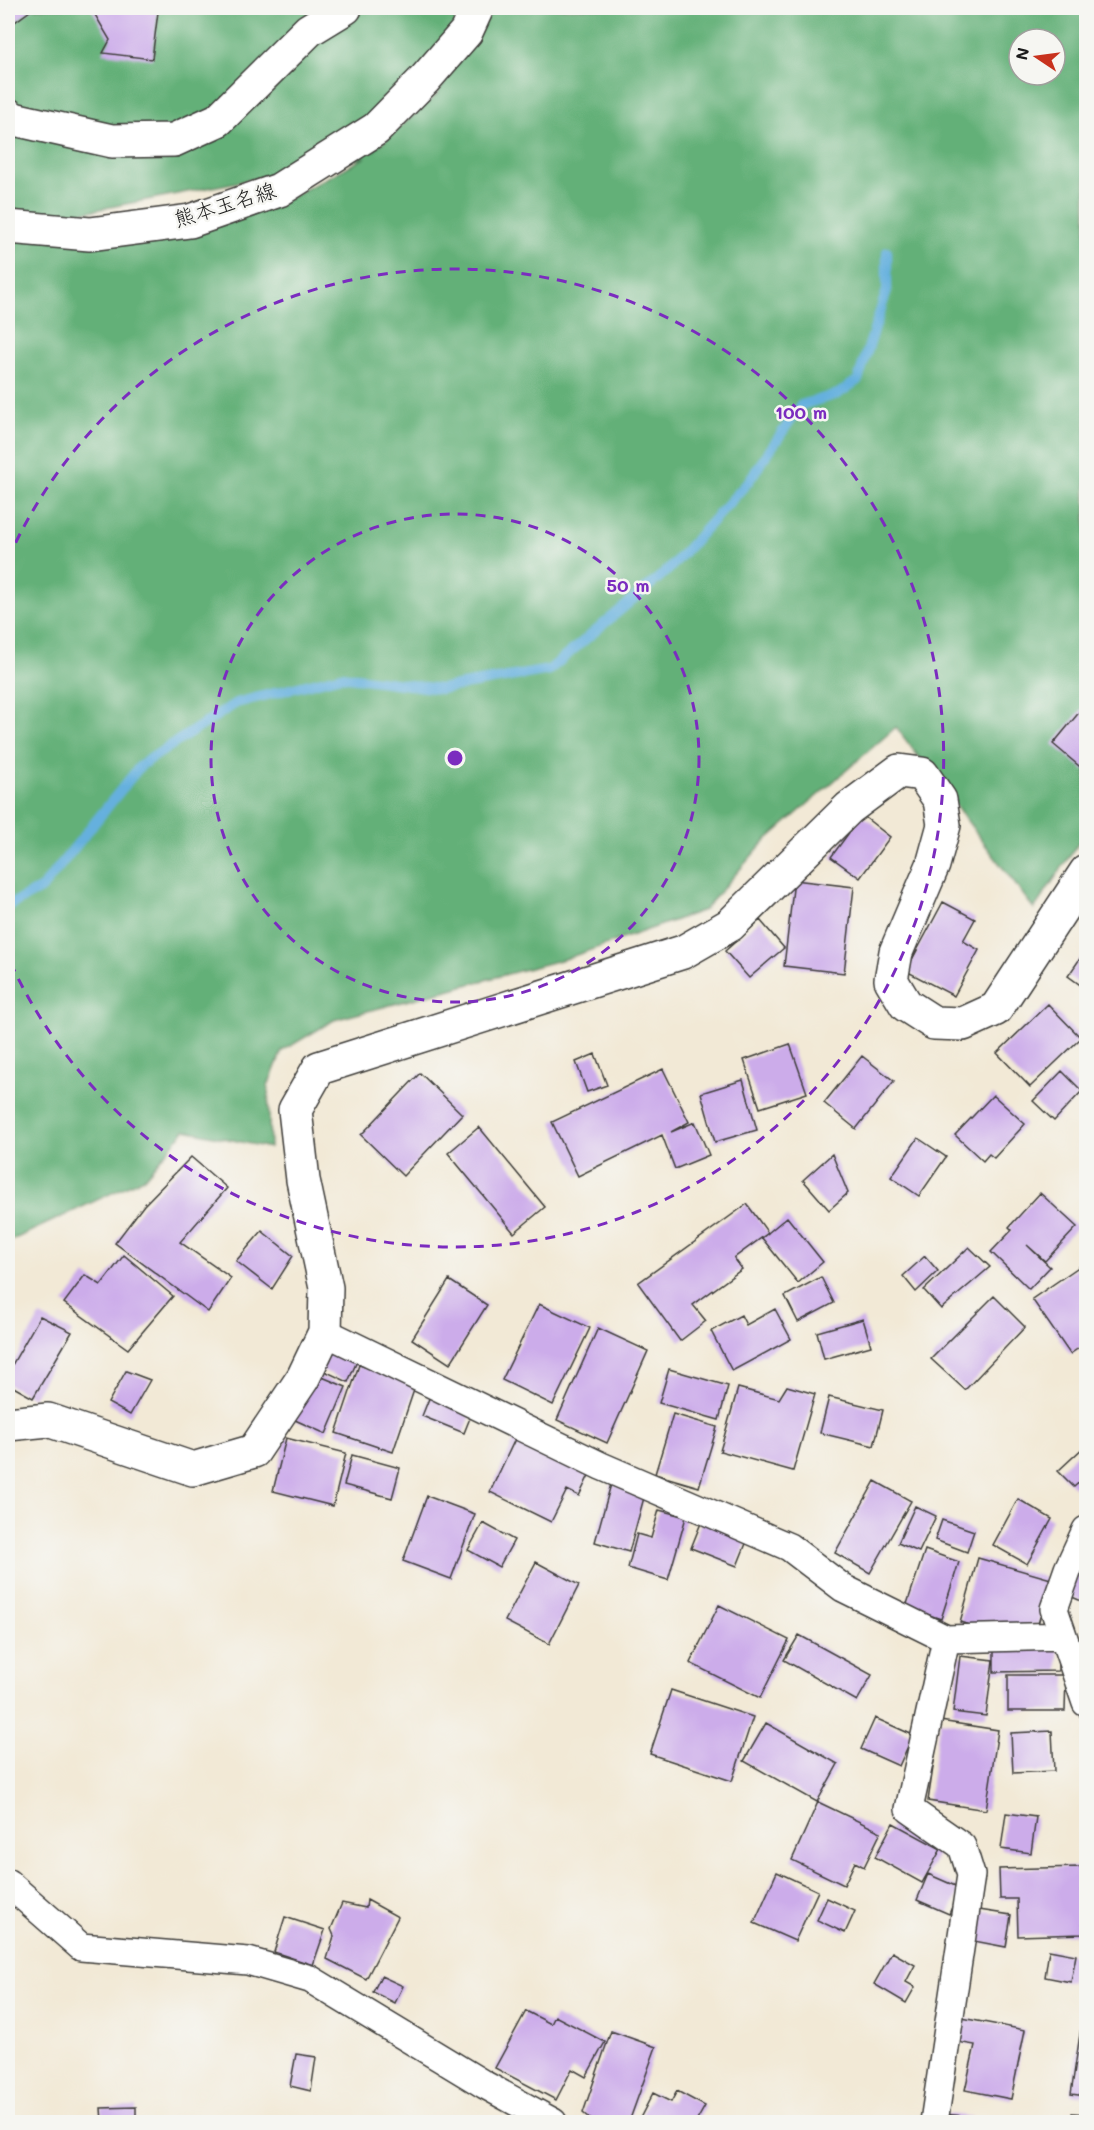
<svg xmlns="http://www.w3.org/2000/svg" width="1094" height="2130" font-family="Mali,'Klee One',sans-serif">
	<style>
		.forest { fill: #64b078; stroke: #40664a; stroke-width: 1.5; fill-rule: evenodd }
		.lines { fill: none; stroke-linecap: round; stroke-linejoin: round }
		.stream { stroke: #65b0de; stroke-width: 10 }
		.building { fill: #ccacea }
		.street-casing { stroke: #3c3b38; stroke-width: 30 }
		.secondary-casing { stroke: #3c3b38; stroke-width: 36 }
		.primary-casing { stroke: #3c3b38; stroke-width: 36 }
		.street { stroke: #fff; stroke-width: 27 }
		.secondary { stroke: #fff; stroke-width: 33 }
		.primary { stroke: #fff; stroke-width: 33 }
		.ring { fill: none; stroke: #7b2cbf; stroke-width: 3; stroke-dasharray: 10 8 }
		.labels { text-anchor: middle; stroke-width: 5; stroke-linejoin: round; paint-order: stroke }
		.street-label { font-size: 21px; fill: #1c1c1c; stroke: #f6f6f2 }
		.centre { fill: #7b2cbf; stroke: #f6f6f2; stroke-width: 3 }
		.ring-label { font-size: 18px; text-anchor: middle; font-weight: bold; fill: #7b2cbf; stroke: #f6f6f2; stroke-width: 5; stroke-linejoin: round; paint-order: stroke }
	</style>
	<rect width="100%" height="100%" fill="#f6f6f2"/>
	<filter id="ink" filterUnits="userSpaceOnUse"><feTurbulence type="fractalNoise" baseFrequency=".0167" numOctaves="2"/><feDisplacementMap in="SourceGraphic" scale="12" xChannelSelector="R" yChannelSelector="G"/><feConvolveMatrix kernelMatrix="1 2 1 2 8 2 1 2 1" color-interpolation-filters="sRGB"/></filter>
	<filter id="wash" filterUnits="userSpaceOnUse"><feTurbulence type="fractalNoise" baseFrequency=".008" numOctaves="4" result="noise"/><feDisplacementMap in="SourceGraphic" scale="24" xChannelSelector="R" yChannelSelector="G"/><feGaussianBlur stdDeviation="1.35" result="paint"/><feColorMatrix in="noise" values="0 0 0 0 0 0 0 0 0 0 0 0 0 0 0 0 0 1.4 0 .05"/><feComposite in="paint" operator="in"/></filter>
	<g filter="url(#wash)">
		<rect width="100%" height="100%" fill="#f2e9d6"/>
		<path class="forest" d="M8,8h479l-115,144 65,-58 57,-86h592v824l-52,77 -138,-182 -133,116 -59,67 -136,48 -234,62 -52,31 -14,35 2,62 -85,-18 -41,48 -136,64v-1002l260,-31 98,-52 -358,70zM1019,39h36v36h-36z"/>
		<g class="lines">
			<path class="stream" d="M8,906l34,-18 99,-123 95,-62 105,-27 99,13 109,-19 119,-100 80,-88 53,-77 37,-11 20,-14 29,-90v-38"/>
		</g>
		<g id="blocks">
			<path class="building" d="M8,8h26l-26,19z
				M91,8h70l-3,4 -6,47 -49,-6 7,-13z
				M1086,704v66l-1,1 -32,-27z
				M862,815l28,22 -30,41 -29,-21z
				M794,880l60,7 -10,86 -60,-7z
				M943,902l32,17 -12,22 16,9 -25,46 -48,-25z
				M760,920l24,28 -35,30 -24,-27z
				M1086,950v39l-18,-13z
				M1048,1004l33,34 -51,49 -33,-34z
				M790,1044l17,49 -47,15 -16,-48z
				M595,1054l12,31 -20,7 -11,-30z
				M862,1056l32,25 -38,48 -32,-26z
				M663,1069l26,53 -18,10 24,-10 14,33 -34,14 -13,-34 -84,41 -26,-54z
				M1062,1071l20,20 -28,30 -21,-20z
				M420,1073l42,41 -59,62 -42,-41z
				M743,1080l14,50 -42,12 -14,-49z
				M993,1095l32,29 -31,34 -5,-4 -6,7 -28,-26z
				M479,1127l66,80 -31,26 -66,-80z
				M918,1138l28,19 -27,39 -28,-19z
				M832,1154l16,39 -19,17 -26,-30z
				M191,1157l36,31 -47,54 51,36 -23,34 -93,-69 29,-38z
				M1040,1193l37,34 -32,34 -18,-16 23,22 -21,22 -38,-37 21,-22 -3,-3z
				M747,1204l21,29 -34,25 8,11 -49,36 13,16 -26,20 -42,-58z
				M787,1217l36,45 -25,21 -36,-45z
				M262,1231l31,25 -21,33 -36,-28z
				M969,1247l21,20 -49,42 -17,-19z
				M124,1255l49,41 -45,53 -64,-46 21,-28 16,10z
				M925,1256l13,15 -22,21 -13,-16z
				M1080,1266l6,10v67l-16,11 -38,-55z
				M821,1277l13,26 -36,19 -13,-26z
				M449,1280l38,25 -37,59 -38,-25z
				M994,1296l31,31 -60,63 -34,-31z
				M539,1304l51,24 -37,77 -51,-25z
				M775,1309l16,30 -59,32 -21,-40 30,-16 5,10z
				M40,1316l32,16 -39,66 -25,-14v-12z
				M863,1319l8,27 -47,13 -7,-27z
				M598,1328l50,23 -41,92 -50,-23z
				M327,1347l30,14 -9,21 -30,-14z
				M359,1365l57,19 -23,68 -57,-19z
				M669,1369l59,17 -9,34 -60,-17z
				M126,1371l24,9 -20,35 -22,-12z
				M315,1374l31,13 -20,47 -31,-14z
				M787,1386l28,8 -22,77 -73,-20 18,-63 41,11z
				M432,1391l42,17 -10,25 -42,-17z
				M829,1397l54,13 -9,36 -54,-13z
				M673,1414l44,13 -18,60 -44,-13z
				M516,1437l74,36 -11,23 -12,-6 -16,32 -61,-30z
				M286,1438l60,15 -13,53 -60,-15z
				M1086,1445v31l-12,11 -16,-16z
				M352,1455l48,13 -8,30 -48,-13z
				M875,1481l36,20 -41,72 -35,-20z
				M611,1484l34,10 -16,58 -34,-10z
				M427,1496l48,18 -24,65 -48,-18z
				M1018,1499l34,20 -25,45 -34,-19z
				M915,1506l21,10 -17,36 -21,-9z
				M659,1510l27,7 -18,63 -40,-12 9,-34 14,4z
				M703,1518l46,18 -12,30 -46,-18z
				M942,1520l32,11 -7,21 -32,-12z
				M483,1523l31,17 -15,27 -31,-17z
				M925,1550l34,12 -18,57 -35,-12z
				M1086,1556v47l-21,-9z
				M978,1558l73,21 -13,45 -49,7 -29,-9z
				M536,1562l43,23 -30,59 -44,-23z
				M719,1605l70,35 -29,58 -70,-35z
				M799,1635l73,40 -15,26 -73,-41z
				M1058,1647v24l-64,1v-24z
				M960,1656l33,4 -7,56 -33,-4z
				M1008,1675h58l-1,36h-57z
				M671,1690l82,27 -21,64 -82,-27z
				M875,1718l38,17 -14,31 -38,-17z
				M940,1721l58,9 -12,80 -58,-9z
				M766,1723l72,41 -21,38 -73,-41z
				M1052,1731l2,40 -41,2 -2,-40z
				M818,1802l63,30 -17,35 -9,-5 -11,23 -52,-25z
				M1006,1813l30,4 -5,36 -30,-4z
				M893,1823l48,26 -19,34 -47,-26z
				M1081,1867l2,67 -65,2 -1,-37h-17l-1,-30z
				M777,1872l41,19 -23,50 -41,-18z
				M928,1874l32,14 -11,26 -32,-14z
				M827,1898l28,13 -10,22 -28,-13z
				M367,1900l31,17 -32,62 -39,-20 7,-23 -3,-7 11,-26 24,5z
				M979,1910l32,5 -5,32 -32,-6z
				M285,1917l40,13 -12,35 -39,-13z
				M1049,1950l27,5 -5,27 -26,-5z
				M892,1952l23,13 -9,17 9,5 -9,16 -32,-19z
				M381,1976l22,10 -8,17 -22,-11z
				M526,2011l25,13 4,-8 50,26 -19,35 -14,-8 -16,31 -61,-32z
				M962,2018l63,12 -14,69 -46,-9 10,-45 -18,-3z
				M1082,2021h4v75l-15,-2z
				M611,2031l45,16 -27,75h-35l-11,-9z
				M296,2054l20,3 -5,34 -21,-5z
				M677,2091l28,15 -9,16h-58l15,-29 18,9z
				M136,2107v15h-34l-1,-14z
				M1072,2113l14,1v8h-15z
				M944,2114l28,3 -1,5h-28z"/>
		</g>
	</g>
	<g filter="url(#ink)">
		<use href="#blocks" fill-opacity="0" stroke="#3c3b38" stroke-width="1.5"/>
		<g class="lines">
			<g class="street-casing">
				<path id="street" d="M325,1332l276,134 188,81 54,41 103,51 117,-3
					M1086,1530l-18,39 -14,40 32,94
					M8,1883l73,64 167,14 62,18 175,106 68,37
					M934,2122l37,-247 -9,-29 -53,-37 37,-170"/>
			</g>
			<g class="secondary-casing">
				<path id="secondary" d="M8,115l6,4 98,22 62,-1 44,-20 91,-90 36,-22
					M8,1424l40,-4 145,49 61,-18 49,-73 22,-46 1,-44 -23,-108 -8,-70 24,-42 364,-116 47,-27 119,-117 50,-37 23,3 18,26 4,25 -11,40 -37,87 -5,28 15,25 28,18 29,1 33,-15 90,-137"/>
			</g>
			<g class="primary-casing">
				<path id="primary" d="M8,227l82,7 100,-13 89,-31 97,-61 49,-50 41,-47 11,-24"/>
			</g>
			<use href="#street" class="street"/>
			<use href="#secondary" class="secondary"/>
			<use href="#primary" class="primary"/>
		</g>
	</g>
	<g class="ring">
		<circle cx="455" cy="758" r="244"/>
		<path d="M8 559A489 489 0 1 1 8 957"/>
	</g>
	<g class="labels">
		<g class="street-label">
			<text transform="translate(225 205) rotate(-17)" y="7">熊本玉名線</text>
		</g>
	</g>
	<circle cx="455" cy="758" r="9" class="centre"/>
	<g class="ring-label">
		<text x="801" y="419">100 m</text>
		<text x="628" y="592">50 m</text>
	</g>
	<rect width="1094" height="2130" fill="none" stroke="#f6f6f2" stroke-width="30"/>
	<g transform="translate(1037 57) rotate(283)"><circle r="28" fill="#f6f6f2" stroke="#9f9f9c" stroke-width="1.5"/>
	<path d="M0-4.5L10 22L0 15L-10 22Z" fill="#c8321e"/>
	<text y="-9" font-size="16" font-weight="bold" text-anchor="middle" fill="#1c1c1c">N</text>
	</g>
</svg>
